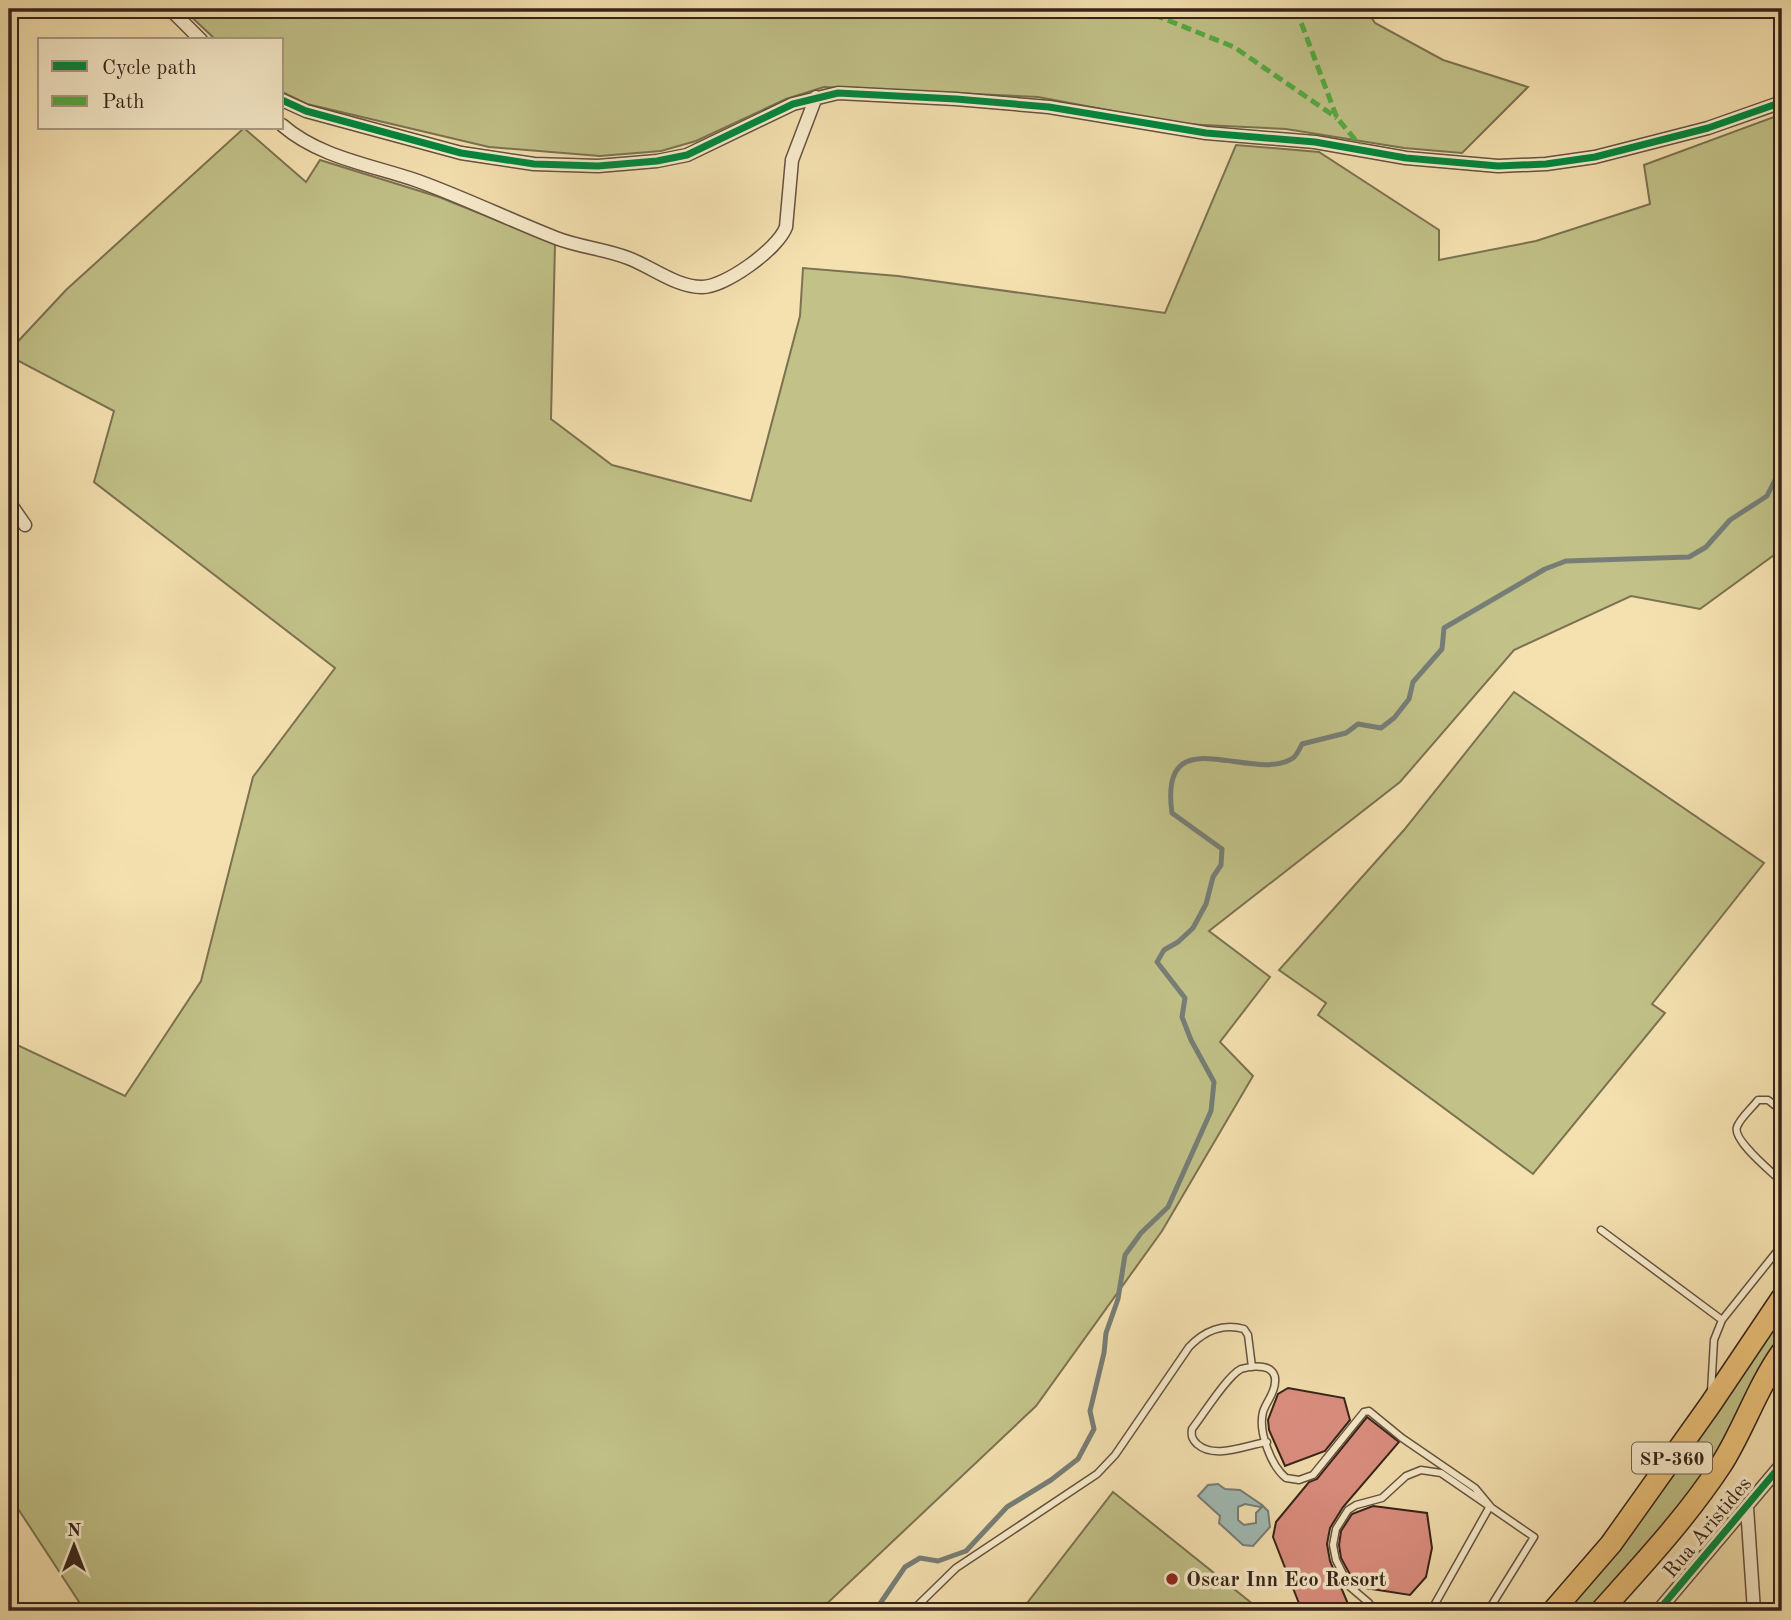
<svg xmlns="http://www.w3.org/2000/svg" width="1791" height="1620" font-family="'Old Standard TT',serif">
	<style>
		.green { fill: #c1c188; stroke: #7c7251; stroke-width: 2 }
		.water { fill: #a0bbb5; stroke: #767e77; stroke-width: 2 }
		.lines { fill: none; stroke-linecap: round; stroke-linejoin: round }
		.stream { stroke: #767e77; stroke-width: 5 }
		.building { fill: #dd8f81; stroke: #36231a; stroke-width: 2 }
		.service-casing { stroke: #665240; stroke-width: 9 }
		.minor-casing { stroke: #665240; stroke-width: 15 }
		.primary-casing { stroke: #36231a; stroke-width: 24 }
		.service { stroke: #f8eccc; stroke-width: 6 }
		.minor { stroke: #f8eccc; stroke-width: 12 }
		.primary { stroke: #eac078; stroke-width: 21 }
		.quiet { stroke: #55aa42; stroke-width: 5; stroke-dasharray: 10 5; stroke-linecap: butt }
		.cycleway-casing { stroke: #f8eccc; stroke-width: 11 }
		.cycleway { stroke: #00873e; stroke-width: 7 }
		.poi-dot { fill: #8f2418; stroke: #f8eccc; stroke-width: 2.5 }
		.labels { text-anchor: middle; stroke-width: 7; stroke-linejoin: round; paint-order: stroke }
		.shield { fill: #f8eccc; stroke: #705f4f; stroke-width: 2 }
		.shield-label { font-size: 19px; font-weight: bold; fill: #36231a }
		.street-label { font-size: 21px; fill: #36231a; stroke: #f8eccc }
		.poi-label { font-size: 21px; font-weight: bold; fill: #36231a; stroke: #f8eccc; text-anchor: start }
	</style>
	<rect width="100%" height="100%" fill="#f5e1b0"/>
	<filter id="stains"><feTurbulence type="fractalNoise" baseFrequency=".00286" numOctaves="4"/><feColorMatrix values="0 0 0 0 .2 0 0 0 0 .09 0 0 0 0 .02 0 0 0 .5 -.17"/></filter>
	<radialGradient id="worn" r=".72"><stop offset=".6" stop-color="#630" stop-opacity="0"/><stop offset="1" stop-color="#630" stop-opacity=".3"/></radialGradient>
	<path class="green" d="M183,9h1183l9,14 68,37 85,27 -66,66 -58,-5 -118,-19 -104,-5 -144,-27 -214,-10 -38,12 -90,42 -35,10 -61,5 -111,-9 -182,-43 -25,-12v-52h-66z
		M1782,114v428l-8,13 -74,54 -69,-13 -117,54 -114,132 -191,149 61,46 -50,65 33,34 -91,155 -126,175 -217,205h-734l-76,-116v-454l116,55 76,-115 52,-204 82,-109 -241,-186 20,-71 -105,-55v-5l57,-61 178,-162 62,54 14,-22 119,37 116,47 -4,175 61,46 139,36 49,-185 3,-48 95,8 267,37 71,-168 83,7 120,78v30l97,-19 114,-37 -6,-39z
		M1514,692l250,171 -112,141 13,9 -132,161 -215,-159 8,-12 -47,-33 125,-140z
		M1782,1315v21l-12,17 -49,93 -23,35 -32,40 -78,90h-21l47,-57z
		M1113,1492l141,113 7,6h-240z"/>
	<path class="water" d="M1218,1484l7,5 15,1 22,15 -2,2 -15,-3 -7,3v13l6,5 12,-2v-10l7,-7 5,5 2,16 -17,19 -10,-1 -24,-22 1,-7 -22,-20 10,-11z"/>
	<g class="lines">
		<path class="stream" d="M875,1611l30,-44 15,-9 18,3 28,-10 41,-44 44,-27 27,-21 16,-30 -4,-18 14,-58 2,-20 12,-34 7,-44 16,-22 27,-26 43,-96 3,-29 -23,-42 -9,-23 3,-19 -28,-36 7,-12 14,-8 15,-14 13,-24 7,-27 8,-12 1,-16 -50,-36c-14,-98 81,-28 121,-55 4,-3 7,-10 9,-14l44,-11 12,-9 23,4 13,-10 15,-19 4,-17 29,-33 2,-21 101,-59 21,-8 123,-4 17,-10 24,-27 37,-24 10,-20 5,-4"/>
	</g>
	<path class="building" d="M1288,1388l56,10 6,22 -25,31 -40,15 -16,-36 -1,-10 10,-26z
		M1367,1417l32,25 -56,65 -13,21 -3,16 3,17 21,50h-49l-29,-74 3,-15 33,-40 8,-3z
		M1373,1506l54,7 5,35 -6,29 -16,18 -51,-8 -5,-5 -13,-24 -2,-13 2,-14 11,-17z"/>
	<g class="lines">
		<g class="service-casing">
			<path id="service" d="M1782,1111l-14,-11h-10c-6,8 -18,18 -21,27 -5,13 35,45 45,55
				M1601,1230l121,90
				M1711,1392l3,-52 8,-20 60,-75
				M1267,1442c-22,3 -52,18 -70,2 -5,-5 -6,-8 -5,-15 11,-14 35,-53 49,-60 6,-2 16,-3 22,-2 8,1 13,7 12,15 0,11 -9,20 -12,30 -5,19 8,54 23,66l13,2 14,-5 51,-63 5,-1 33,27 73,50 15,18
				M912,1611l44,-43 141,-94 18,-19 74,-108c15,-16 34,-24 55,-18l4,6 4,32
				M1373,1611l-4,-8 -20,-17 -13,-26 -3,-15 3,-16 12,-19 8,-5 26,-7 24,-22 15,-6 20,3 93,64 -46,74
				M1431,1611l59,-105"/>
		</g>
		<g class="minor-casing">
			<path id="minor" d="M170,9l31,31
				M282,100l24,11 155,42 73,11 64,2 59,-5 30,-6 106,-51 45,-11 118,6 93,8 157,26 109,9 91,16 92,8 48,-2 49,-7 113,-29 74,-26
				M282,125c38,33 90,40 136,56 47,17 92,39 138,57 23,9 49,11 72,20 24,9 48,29 74,29 23,0 76,-38 84,-60l6,-67 24,-63
				M9,502l16,23
				M1747,1507l7,104
				M1658,1611l124,-147"/>
		</g>
		<g class="primary-casing">
			<path id="primary" d="M1553,1611l58,-67 99,-139 72,-107
				M1601,1611c42,-47 85,-93 120,-146 23,-36 36,-78 61,-113"/>
		</g>
		<use href="#service" class="service"/>
		<use href="#minor" class="minor"/>
		<use href="#primary" class="primary"/>
		<path class="quiet" d="M1140,9l94,38 103,71
			M1296,9l41,109 26,31"/>
		<g class="cycleway-casing">
			<path id="cycleway" d="M282,100l24,11 155,42 73,11 64,2 59,-5 30,-6 106,-51 45,-11 118,6 93,8 157,26 109,9 91,16 92,8 48,-2 49,-7 113,-29 74,-26
				M1658,1611l124,-147"/>
		</g>
		<use href="#cycleway" class="cycleway"/>
	</g>
	<circle class="poi-dot" cx="1172" cy="1579" r="7"/>
	<g class="labels">
		<rect class="shield" x="1632" y="1442.5" width="80" height="31" rx="5"/>
		<g class="shield-label">
			<text x="1672" y="1465">SP-360</text>
		</g>
		<g class="street-label">
			<text transform="translate(1707 1527) rotate(-50)" y="7">Rua Aristides</text>
		</g>
		<g class="poi-label">
			<text x="1186" y="1586">Oscar Inn Eco Resort</text>
		</g>
	</g>
	<rect width="1791" height="1620" fill="none" stroke="#f5e1b0" stroke-width="35"/>
	<rect x="10" y="10" width="1770" height="1599" fill="none" stroke="#36231a" stroke-width="3.5"/>
	<rect x="18" y="18" width="1756" height="1585" fill="none" stroke="#36231a" stroke-width="2"/>
	<rect x="38" y="38" width="245" height="91" fill="#f8eccc" stroke="#aa9c85" stroke-width="2"/>
	<rect x="52" y="61" width="35" height="10" fill="#00873e" stroke="#aa9c85" stroke-width="2"/>
	<text x="102" y="74" font-size="21" fill="#36231a">Cycle path</text>
	<rect x="52" y="96" width="35" height="10" fill="#55aa42" stroke="#aa9c85" stroke-width="2"/>
	<text x="102" y="108" font-size="21" fill="#36231a">Path</text>
	<g transform="translate(74 1546)" stroke="#f8eccc" stroke-width="5" paint-order="stroke">
	<path d="M0-5L12 26L0 18L-12 26Z" fill="#36231a"/>
	<text y="-10" font-size="19" font-weight="bold" text-anchor="middle" fill="#36231a">N</text>
	</g>
	<rect width="100%" height="100%" filter="url(#stains)"/>
	<rect width="100%" height="100%" fill="url(#worn)"/>
</svg>
